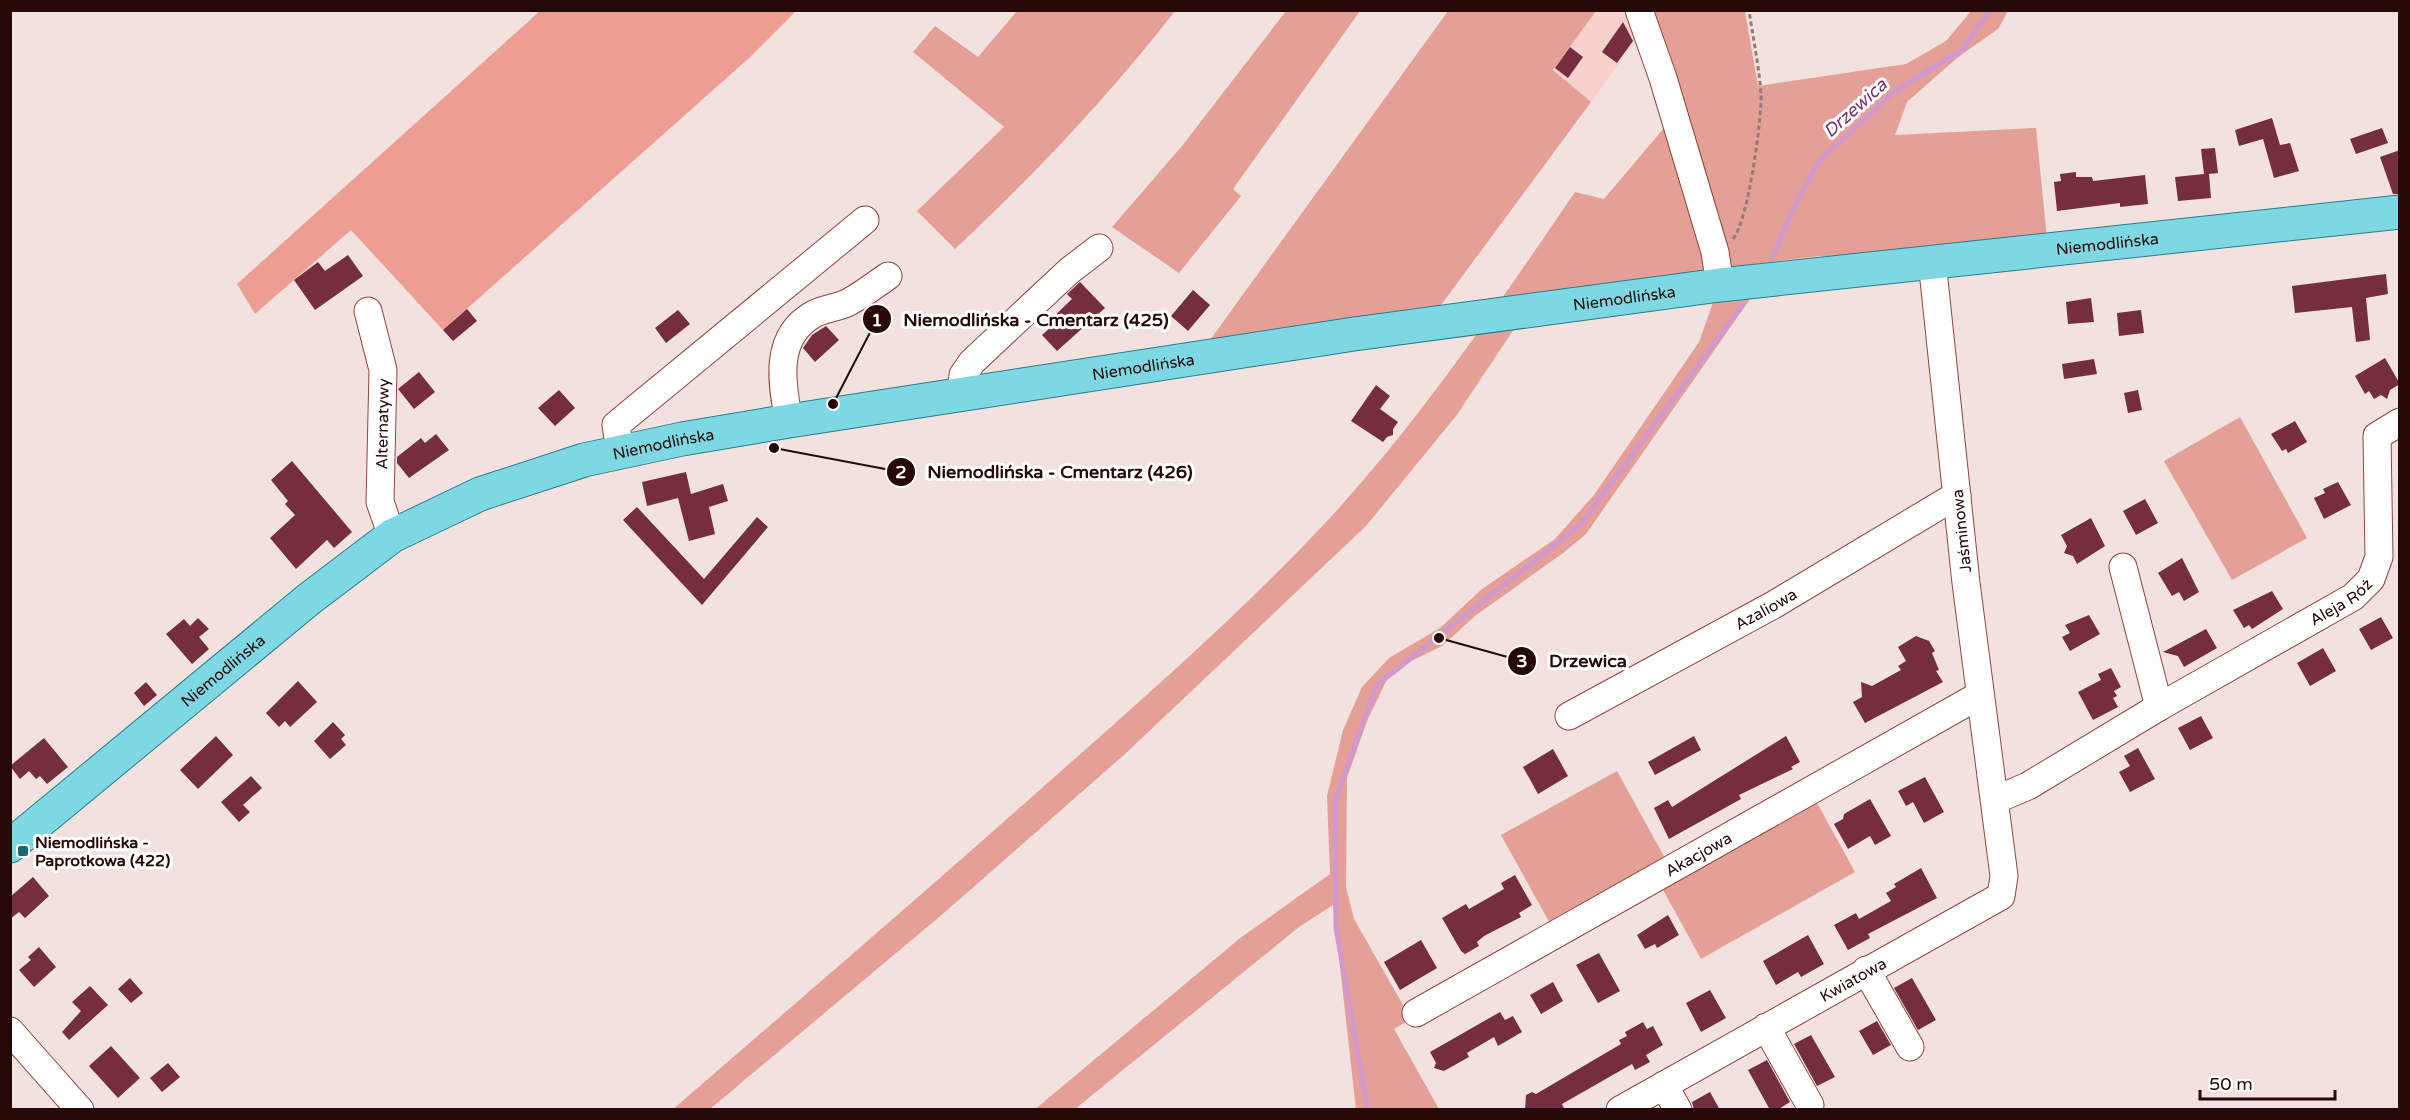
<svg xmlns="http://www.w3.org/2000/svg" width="2410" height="1120" font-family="'Varela Round',sans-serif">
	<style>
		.built { fill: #f7d1cb }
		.green { fill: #e4a096 }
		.forest { fill: #ed9e92 }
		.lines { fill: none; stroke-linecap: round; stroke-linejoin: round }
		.stream { stroke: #d199ce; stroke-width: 5 }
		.building { fill: #742e3e }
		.minor-casing { stroke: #8e453c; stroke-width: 29 }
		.major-casing { stroke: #267f8b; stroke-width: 35 }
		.path { stroke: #927b79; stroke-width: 3; stroke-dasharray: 4.5 3; stroke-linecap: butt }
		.minor { stroke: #fff; stroke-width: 27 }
		.major { stroke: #7dd8e4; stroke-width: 33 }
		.poi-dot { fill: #1e6873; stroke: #fff; stroke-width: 2 }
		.labels { text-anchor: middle; stroke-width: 6; stroke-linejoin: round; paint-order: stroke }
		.street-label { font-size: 16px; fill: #260906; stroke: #fff }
		.poi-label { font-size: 16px; font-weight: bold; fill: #260906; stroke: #fff; text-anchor: start }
		.water-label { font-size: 18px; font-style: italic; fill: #743172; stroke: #fff }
		.leader { fill: none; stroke: #260906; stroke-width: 2 }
		.callout-dot { fill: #260906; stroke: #fff; stroke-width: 2 }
		.mark-label { font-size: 18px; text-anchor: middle; font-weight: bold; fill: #fff }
		.callout-label { font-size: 18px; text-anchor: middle; font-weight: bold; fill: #260906; stroke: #fff; stroke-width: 6; stroke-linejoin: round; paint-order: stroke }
	</style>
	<rect width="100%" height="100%" fill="#f3e1df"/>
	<path class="built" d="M1596,11h43l6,17 -54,74 -38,-32z"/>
	<path class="green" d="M1017,11h158c-68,87 -139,162 -220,238l-38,-38 87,-84 -91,-75 22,-26 43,31z
		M1286,11h74l-127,178 8,7 -62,77 -67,-46 70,-81z
		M1448,11h148l-43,59 38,32 -164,222 -230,34z
		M1639,11h106l13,75 148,-22 40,-23 25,-30h37l-10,18 -41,29 -50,44 -12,33 141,-7 12,121 -116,12 -112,-5 -92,11 -202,44 -70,105 -90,110 -241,228 -180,158 -235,197 -38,1c133,-115 266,-229 397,-346 83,-73 165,-146 242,-226 101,-105 182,-226 264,-346l29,7 70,-83z
		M1755,292l-169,242 -23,19 -88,63 -33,30 -51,25 -24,50 -20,57 -1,109 8,32 57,100 -17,10 45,80h-83l-23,-204 -34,22 -224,182 -41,1 205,-171 91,-65 -3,-78 16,-66 19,-43 27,-29 51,-30 42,-39 73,-50 39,-44 105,-153 16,-45z
		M2240,417l67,121 -75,42 -68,-119z
		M1617,771l55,100 139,-79 44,80 -154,87 -44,-80 -100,57 -56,-101z"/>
	<path class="forest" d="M540,11h256l-48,48 -305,271 -92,-100 -96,84 -18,-30z"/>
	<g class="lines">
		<path class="stream" d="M1773,257l20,-48 26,-48 76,-70 67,-41 28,-40
			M1368,1110l-32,-182 -1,-128 42,-115 204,-161 161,-218"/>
	</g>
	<path class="building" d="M1623,22l10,19 -16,22 -15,-11z
		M1570,47l13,10 -15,21 -13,-10z
		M2272,118l8,27 10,-2 9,28 -25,7 -11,-39 -24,7 -4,-16z
		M2382,128l6,15 -32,11 -6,-15z
		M2215,148l3,25 -9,1 2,24 -33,3 -3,-24 29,-3 -3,-25z
		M2400,150v44h-7l-13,-37z
		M2076,172v5h16l1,4 52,-6 3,29 -28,3v-4l-63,8 -3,-29 7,-1 -1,-7z
		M348,255l15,21 -48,34 -21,-30 24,-18 7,9z
		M2386,274l2,20 -22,4 4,42 -14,2 -4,-35 -57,6 -3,-27z
		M1080,282l25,26 -48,43 -15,-16 9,-8 -4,-4 25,-24 -5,-5z
		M1193,290l17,15 -22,26 -17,-15z
		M2091,298l3,24 -26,2 -2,-22z
		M467,309l10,12 -24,20 -10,-11z
		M678,310l12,14 -24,19 -11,-15z
		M2141,310l3,23 -25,3 -2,-23z
		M826,326l13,14 -24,22 -12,-14 9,-13z
		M2385,358l15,26 -10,6 -3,9 -6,-4 -7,4 -5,-8 -4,3 -10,-18z
		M2094,359l3,15 -33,5 -2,-15z
		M419,372l16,20 -21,17 -16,-20z
		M1376,385l14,11 -10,13 18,13 -5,7v6l-6,2 -4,5 -32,-21z
		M559,390l16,18 -20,18 -17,-18z
		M2138,390l4,20 -14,3 -4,-20z
		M2295,421l12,21 -19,11 -2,-4 -4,2 -11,-17z
		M436,434l13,16 -40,28 -12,-15v-6l24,-19 4,5z
		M292,461l60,71 -18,16 -7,-8 -31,29 -26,-31 25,-23 -10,-11 3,-3 -17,-21z
		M686,472l5,22 32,-10 5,17 -19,6 6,27 -26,7 -11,-43 -31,8 -5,-24z
		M2338,482l13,23 -27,14 -10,-21 11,-5 -2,-4z
		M2145,499l13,24 -22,12 -13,-24z
		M637,507l67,72 53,-62 11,10 -66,78 -79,-85z
		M2091,518l14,28 -28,18 -4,-8 -9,-3 3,-7 -6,-11z
		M2182,558l17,34 -15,9 -5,-9 -7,4 -14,-23z
		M2272,591l11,18 -31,20 -3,-4 -5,3 -11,-18z
		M2089,615l11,19 -30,17 -8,-14 8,-4 -5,-8z
		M2381,617l12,21 -22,12 -12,-21z
		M198,618l11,11 -10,8 10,12 -17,15 -26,-30 18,-15 6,7z
		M2206,629l11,19 -33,19 -6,-11 -15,-4z
		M1916,636l13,5 6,10 -3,2 7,17 -3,1 7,11 -78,41 -12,-21 9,-5 -1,-15 11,4 29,-16 -3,-4 8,-5 -8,-14z
		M2323,648l13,23 -26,15 -13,-23z
		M2111,668l10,19 -7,4 3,5 -4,2 5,9 -25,13 -15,-28 23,-12 -3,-6z
		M298,681l19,21 -27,25 -5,-6 -6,6 -13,-14z
		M146,682l11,13 -13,11 -10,-13z
		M2201,716l12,22 -23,12 -12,-22z
		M333,722l12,13 -4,4 5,6 -16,14 -16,-18z
		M216,736l17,19 -35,34 -18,-19z
		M1694,736l7,14 -46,25 -7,-13z
		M1786,736l14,26 -9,5 2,2 -54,26 2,4 -72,40 -15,-31 14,-8 4,7z
		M44,738l24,29 -21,17 -7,-8 -4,3 -7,-8 -9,8 -10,-13z
		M2138,748l17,31 -25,13 -11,-20 11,-6 -6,-10z
		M1553,749l15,27 -30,18 -15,-27z
		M251,776l11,12 -19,17 7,7 -11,10 -18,-20z
		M1925,777l19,35 -20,11 -11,-21 -7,4 -8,-15z
		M1870,799l21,37 -16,9 -5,-9 -22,13 -14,-25 9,-5 1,-5z
		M1921,868l16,30 -69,36 2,4 -22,12 -14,-25 22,-12 3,6 32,-18 -5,-8 10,-6 -2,-3z
		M1515,875l17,30 -13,8 2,4 -37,19 -7,6 2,4 -14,8 -4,-3 -19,-33 24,-14 3,5 35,-20 -3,-6z
		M33,877l16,19 -24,22 -6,-6 -9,7v-22z
		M1668,915l11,20 -22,13 -2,-4 -10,5 -8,-14z
		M1808,935l16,29 -23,13 -3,-5 -22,13 -13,-24z
		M1421,940l16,28 -37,22 -16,-28z
		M39,947l17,20 -22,20 -15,-17 12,-10 -3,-3z
		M1599,953l21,38 -22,12 -22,-38z
		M130,978l13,15 -12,10 -13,-14z
		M1912,978l24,42 -18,10 -24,-42z
		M1553,982l10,19 -22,13 -11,-19z
		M90,986l18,19 -39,35 -7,-8 19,-21 -9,-9z
		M1710,990l16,28 -25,14 -15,-29z
		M1500,1012l5,8 8,-4 9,16 -24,14 -4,-9 -27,16 2,4 -25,14 -10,-3 2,-5 -6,-11z
		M1877,1021l14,24 -18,10 -14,-24z
		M1643,1022l4,7 6,-3 10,19 -17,10 4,7 -15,8 -3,-6 -70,40 3,6h-40l1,-15 6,-3 4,2 85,-50 -2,-4 8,-4 -2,-4z
		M1811,1035l24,42 -18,9 -23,-42z
		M111,1046l29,32 -22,20 -29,-32z
		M1767,1060l23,42 -13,8h-7l-22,-40z
		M168,1063l12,14 -18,15 -12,-14z
		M1710,1092l10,18h-26l-2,-8z"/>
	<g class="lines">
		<g class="minor-casing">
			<g id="minor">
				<path d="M1639,10l24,68 52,174 5,33"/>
				<path d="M368,311l15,59 -3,132 12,34"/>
				<path d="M961,394l2,-19 9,-13 97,-91 30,-23"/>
				<path d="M789,421c-8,-40 -15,-85 25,-107 11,-6 24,-6 35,-12 13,-7 26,-17 39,-26"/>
				<path d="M620,452l-4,-27 249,-205"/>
				<path d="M2123,567l36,140"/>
				<path id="s1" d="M1569,716l206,-112 182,-109"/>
				<path id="s2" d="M1995,800l33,-14 131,-79 194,-110 18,-18 8,-22 -2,-121 23,-14"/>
				<path d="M1866,970l44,77"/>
				<path id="s3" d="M1416,1013l564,-318"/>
				<path d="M1766,1027l44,78"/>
				<path d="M10,1031l70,79"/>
				<path d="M1664,1085l14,25"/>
				<path id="s4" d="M1620,1110l381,-214 3,-20 -38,-293 -34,-322"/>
			</g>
		</g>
		<g class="major-casing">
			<g id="major">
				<path id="s5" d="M10,846l299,-247 83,-63 88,-42 104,-34 98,-21 107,-18 565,-87 366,-49 680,-73"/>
			</g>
		</g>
		<path class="path" d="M1733,239c15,-17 29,-120 28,-145 -2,-28 -8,-56 -12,-84"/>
		<use href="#minor" class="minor"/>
		<use href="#major" class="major"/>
	</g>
	<rect class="poi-dot" x="17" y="845" width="12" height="12" rx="3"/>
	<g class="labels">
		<g class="street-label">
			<text dy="6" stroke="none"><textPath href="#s5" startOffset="2238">Niemodlińska</textPath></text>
			<text dy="6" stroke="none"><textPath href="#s5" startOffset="1752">Niemodlińska</textPath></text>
			<text dy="6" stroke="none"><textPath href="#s5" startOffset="1266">Niemodlińska</textPath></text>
			<text transform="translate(382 424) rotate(-89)" y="6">Alternatywy</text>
			<text dy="6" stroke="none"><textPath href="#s5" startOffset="780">Niemodlińska</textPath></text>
			<text transform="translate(1961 531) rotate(-96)" y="6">Jaśminowa</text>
			<text dy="6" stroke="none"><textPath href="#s2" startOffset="399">Aleja Róż</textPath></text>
			<text dy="6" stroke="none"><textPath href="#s1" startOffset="224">Azaliowa</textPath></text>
			<text dy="6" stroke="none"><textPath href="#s5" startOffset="276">Niemodlińska</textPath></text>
			<text dy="6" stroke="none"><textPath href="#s3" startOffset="324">Akacjowa</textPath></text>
			<text dy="6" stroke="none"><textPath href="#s4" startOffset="267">Kwiatowa</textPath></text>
		</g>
		<g class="poi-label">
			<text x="35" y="848">Niemodlińska -<tspan x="35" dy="18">Paprotkowa (422)</tspan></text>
		</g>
		<g class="water-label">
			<text transform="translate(1855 108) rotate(-42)" y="6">Drzewica</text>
		</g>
	</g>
	<path class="leader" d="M833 404L877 319M774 448L901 472M1439 638L1522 661"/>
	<g class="callout-dot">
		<circle cx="833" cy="404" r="6"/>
		<circle cx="774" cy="448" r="6"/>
		<circle cx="1439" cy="638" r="6"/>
		<circle cx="877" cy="319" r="15"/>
		<circle cx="901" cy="472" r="15"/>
		<circle cx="1522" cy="661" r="15"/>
	</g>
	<g class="mark-label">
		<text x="877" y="326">1</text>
		<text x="901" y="478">2</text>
		<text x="1522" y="667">3</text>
	</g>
	<g class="callout-label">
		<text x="1036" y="326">Niemodlińska - Cmentarz (425)</text>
		<text x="1060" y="478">Niemodlińska - Cmentarz (426)</text>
		<text x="1588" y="667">Drzewica</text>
	</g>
	<rect width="2410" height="1120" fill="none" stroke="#260906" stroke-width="24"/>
	<path d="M2200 1090v9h135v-9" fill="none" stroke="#260906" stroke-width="3"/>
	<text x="2209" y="1090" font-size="18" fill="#260906" stroke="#ffffff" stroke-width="4.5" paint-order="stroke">50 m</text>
</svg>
